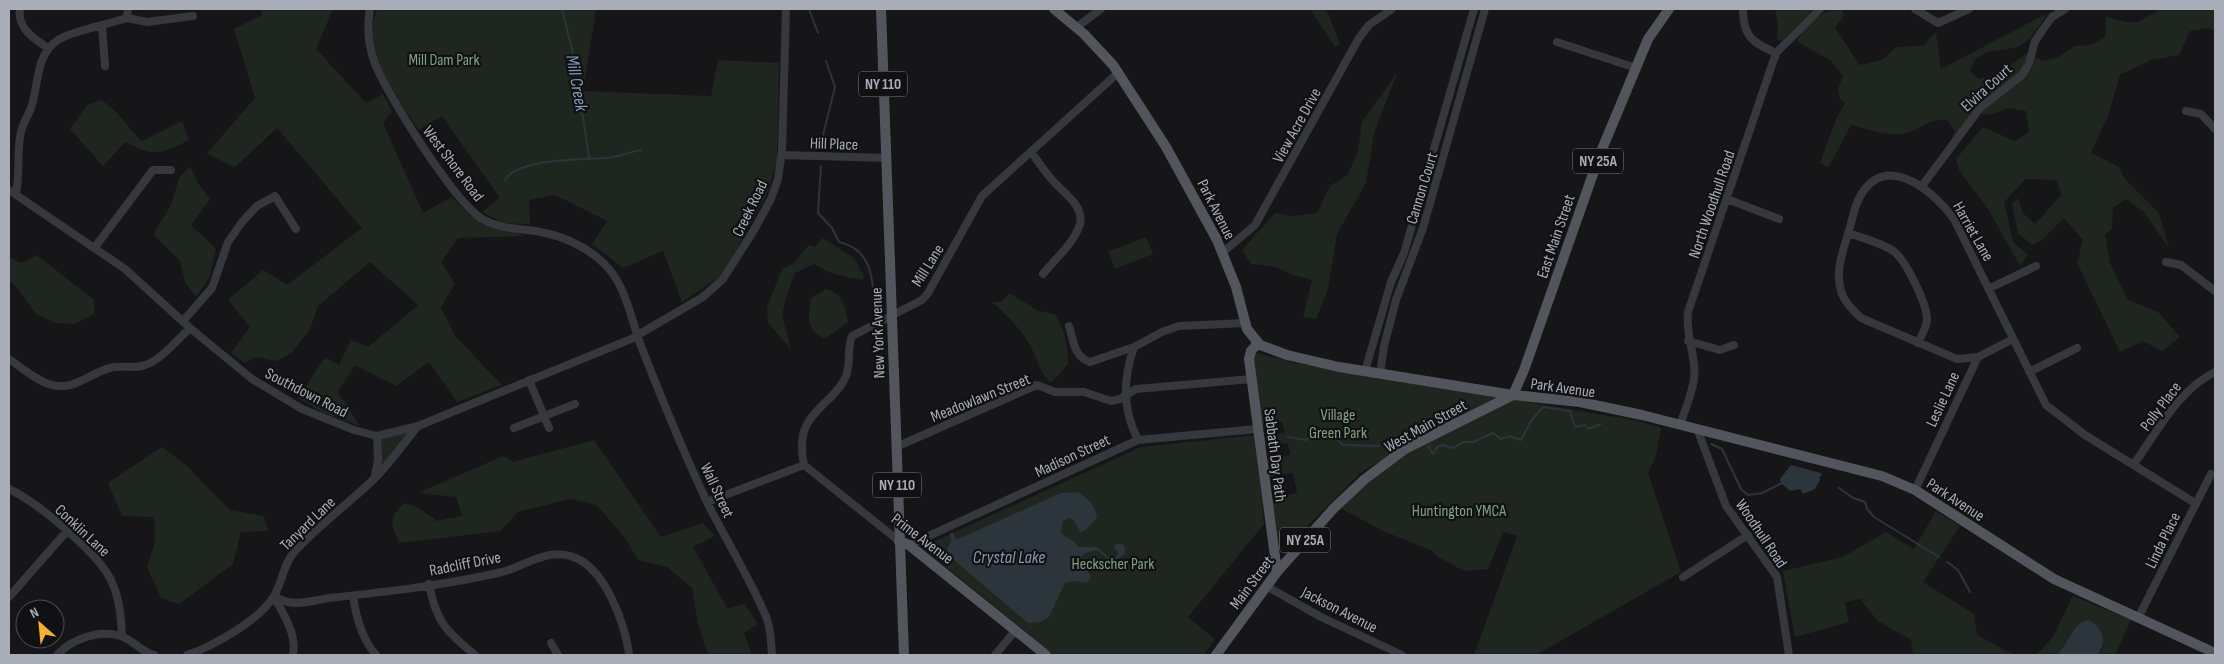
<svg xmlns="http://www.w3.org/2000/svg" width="2224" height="664" font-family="'Sofia Sans Condensed',sans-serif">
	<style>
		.green { fill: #1e261f }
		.water { fill: #2c353c }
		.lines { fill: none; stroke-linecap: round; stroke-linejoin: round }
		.stream { stroke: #2c353c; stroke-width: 2 }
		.minor { stroke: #37383d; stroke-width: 8 }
		.major { stroke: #53555c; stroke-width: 10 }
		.labels { text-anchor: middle; stroke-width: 4.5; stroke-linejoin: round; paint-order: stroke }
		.shield { fill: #111113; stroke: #7b7e86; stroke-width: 1 }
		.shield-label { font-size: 15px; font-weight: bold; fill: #a8adb8 }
		.park-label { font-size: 16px; fill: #7fa381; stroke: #111113 }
		.street-label { font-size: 16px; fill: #a8adb8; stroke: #111113 }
		.water-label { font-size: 18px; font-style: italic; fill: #7f9bb3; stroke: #111113 }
	</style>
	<rect width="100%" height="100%" fill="#161618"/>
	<path class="green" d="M261,9h72l-17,40 50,54 17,-9 9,18 -9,11 40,90 29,-16 19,20 54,19 -67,2 -17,24 14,21 -14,25 15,29 46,48 -45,17 -28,-40 -33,24 -41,-21 -17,27 22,34 -38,-14 -24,-14 27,-41 14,8 12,-25 17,7 50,-42 -48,-43 -52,44 -9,25 -17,21 -15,9 -21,-4 -11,6 -14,-10 19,-26 -22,-27 35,-30 24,15 75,-57 -85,-100 -43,40 -27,-15 48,-55 -21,-69 28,-14z
		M377,9h219l-13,82 128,5 7,-36 61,3 -2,97 -10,34 -45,81 -40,27 -19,-51 -40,17 -31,-24 15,-23 -52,-26 -26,5 1,24 -27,-1 -21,-11 18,-14 -58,-82 -23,14c-18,-26 -47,-66 -47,-98 0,-8 3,-16 5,-23z
		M1310,9h16l14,34 -5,4z
		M1775,9h38l-32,32 -4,-2 1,-13z
		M1841,9l4,6 -10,12 24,38 23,-5 14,-13 27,-1 13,-14 5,37 107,-56 -17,24 -12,10 -31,5 -13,7 -5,12 9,8 18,-4 30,-22 4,18 5,-14 6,4 14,-3 19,-12 16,-1 14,-8 1,-20 21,5h11l22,-13h55v22l-8,-3 -17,3 -11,24 -28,5 -31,15 -12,41 -17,37 28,14 6,12 34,34 10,35 -25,-36 -18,-13 -13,9 -1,20 -7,7 5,28 18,37 30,12 22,25 -18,14 -19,-10 -23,11 -43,-89 6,-23 -19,-22 -22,22 -10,5 -14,-12 -6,-29 6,-6 5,15 12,11 26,-29 -4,-15 -31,-1 -22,23 9,40 15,13 -8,11 -32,-57 -29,-39 -3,-11 27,-32 32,14 14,-9 -3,-21 -17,-3 -19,7 -9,-2 -38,47 12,-29 -8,-11c-23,0 -19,5 -37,12 -17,7 -42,-3 -59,-7l-23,43 -8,-5 16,-44 9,-16 -5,-4 -2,-10 5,-13 -12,-15 -34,-20c8,-17 25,-32 44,-32z
		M1398,71l-24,62 -8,50 -29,51 -9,55 -12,30 -13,-2 9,-37 -19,-5 -17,-8 -25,-3 -9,-14 33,-37 16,3 26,-3 13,-27 18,-12 10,-23 4,-29z
		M101,100c20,12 25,27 41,41l40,-20 7,19c-29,15 -34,17 -64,2l-22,24 -33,-37 17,-24z
		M190,166l8,17 12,16 -19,26 25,24 -6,27 -14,21 -11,-15 -5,-21 -27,-27 18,-29 8,-27z
		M1146,237l7,17 -38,15 -7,-17z
		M823,238l31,20 10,18 -1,4c-19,-3 -33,-6 -49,-16l-19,9 -8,21 -5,21 9,34 -23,-26 -1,-16 15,-38 12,-6 15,-18 6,2z
		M37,255l57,45v14l-20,10 -19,-1 -19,-9 -20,-28 -7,-6v-24l12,7z
		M826,289c19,6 18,16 22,33l-23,17c-20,-11 -17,-21 -14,-41z
		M1010,293l28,18 17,3c10,17 13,31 13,50l-17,19c-10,-9 -12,-18 -17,-30 -10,-21 -25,-36 -42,-51h9z
		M1253,352l42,11 339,57 27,8 -5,28 -8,17 33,99 -145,83h-62l43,-119 -14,-4 -15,37 -24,2 -26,-14 -5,-6 -50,-20 -43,-23 49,-42 -10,-4 -18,10 -78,79h-3l-8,-53 25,-5 -4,-20 -24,4 -2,-18 24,-4 -4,-12 -22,3 -1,-9 21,-4 -3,-11 -21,3z
		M414,430l-36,42 2,-34z
		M1256,435l8,89 -76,93 27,22 -11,16h-150l-132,-108 219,-100z
		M594,440l67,97 42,-14 12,13 -22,11 34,61 18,-4 13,20 -14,9 8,22h-44l-10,-31 -6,-36 -25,-21 -29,-7 -13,-22 -28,-33 -27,-6 -52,13 -18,19 -101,12c-8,-20 -12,-25 6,-40l14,5 18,13 25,-5 -6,-19 -38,-4 85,-37 10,6z
		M162,447l25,19 43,44 34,6 4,15 -27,1 -8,32 -54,40 -18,-6 -14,-31 8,-25 -1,-25 -32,-1 -14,-33z
		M1936,511l24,15 -37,56 51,32 3,21 37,20h-101l-2,-15 -33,-19 -18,-22 -15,3 4,20 -54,15 -12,-66 60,-14 43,-25 28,17z
		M2073,596l58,24 -16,35h-17l6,-9 -31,-17 -10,21 -6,5h-21l17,-18z"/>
	<path class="water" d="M1791,465l30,8 1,2 -3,2 1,3 -5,9 -12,5 -3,-5 -10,2 -9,-8 -1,-4z
		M1078,492c10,7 17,12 19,25l-11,13 -6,2 -6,-12 -5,-2 -6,3 -2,11 3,4 10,5 4,6h19l11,10h8l3,-4 -5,-5 1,-4h7l3,4v6l-8,5h-9l-11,-9 -12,3 -4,4 10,21 -4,5 -13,-2 -9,2 -16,34 -9,5 -12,1 -80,-68 -1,-6 4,-7 -1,-9h3l3,7 105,-47z
		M2089,620c14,9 18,20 9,35h-41c12,-11 14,-32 32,-35z"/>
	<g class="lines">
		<path class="stream" d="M562,9l13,53 14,96
			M809,9l9,24
			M822,139l13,-52 -9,-26
			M821,166l-3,47 14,15 7,14c36,8 34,43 36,73
			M505,180c14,-22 77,-20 101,-22 12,-1 23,-6 35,-8
			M1288,437l18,3 7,-7 21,3 9,9 36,1
			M1711,444l11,5 19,40 7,6 14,-2 20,-10
			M1428,446l5,8 4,-7 6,-2 11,3 9,-6h10l20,-9 8,6 8,-3 12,4 10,-19 12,-14 27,4 5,16 10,-2 3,4 13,-5
			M1839,488l14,10 12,4 2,7 7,8 65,40
			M1947,562l11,8 12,22"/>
		<path class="minor" d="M20,9c-3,19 14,30 28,39
			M370,9c-3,17 -2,35 4,52 11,31 82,144 110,159 15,8 34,9 51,11 27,4 56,17 74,38 19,22 23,56 34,82 20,51 41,103 65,153 19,38 43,76 59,115 4,11 4,25 5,36
			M1743,9c0,28 9,33 33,44
			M1915,9l23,14 31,-14
			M127,18l20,4 46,-6
			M102,26l3,40
			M1077,27l24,-18
			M1557,42l79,26
			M2186,111l15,3 14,15
			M1031,152c8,10 15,22 24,31 10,11 29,23 25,41 -5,18 -25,35 -37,50
			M782,155l104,3
			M1922,186l58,-78 42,-33 7,-11 6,-23 9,-13 8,-11 13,-8
			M9,190l116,79 65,59 62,51 50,30 52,21 23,6 41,-10 213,-87 72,-42 20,-18 31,-49 17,-31 7,-20 4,-28 4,-142
			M16,193c4,-19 1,-37 4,-56 1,-11 7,-19 11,-29 8,-23 4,-53 27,-68 13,-9 51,-16 69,-22l1,-9
			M1727,199l52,20
			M1848,233c15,5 31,9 44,17 13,8 36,55 35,71 -1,7 -6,15 -9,22
			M95,247l58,-77h18
			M1222,253l33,-28 104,-187 10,-13 23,-16
			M2166,262l15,3 34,26
			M1990,288l46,-22
			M183,321l29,-33 16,-46 14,-20 15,-16 18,-10 21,33
			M1069,326c5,15 4,30 21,36l44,-15 28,-15 17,-6 67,-3
			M1688,341l32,9 14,-5
			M1134,347c-11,32 -12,62 4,93
			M1978,357l-21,2 -96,-41c-8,-8 -17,-16 -20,-27 -6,-21 2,-40 8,-60 4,-14 6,-30 16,-42 26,-35 72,6 89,30l92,186 39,30 110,68
			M9,359c13,9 28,22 43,26 22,6 38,-12 58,-17 11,-3 25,1 35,-3 16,-5 32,-25 45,-37
			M1365,371l26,-89 13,-29 70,-244
			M2029,372l48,-24
			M1380,374l4,-28 12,-46 27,-72 62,-219
			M529,380l20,48
			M1680,425c5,-15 12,-31 14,-46 3,-22 -9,-43 -6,-67l88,-259 44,-44
			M514,428l61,-24
			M1698,431l28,75 51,71 12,78
			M896,447l141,-62 18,7h29l27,9 9,-2 16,-10 116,-10
			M2134,464c23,-32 44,-74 81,-92
			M804,465c-7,-34 3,-46 27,-68 5,-6 11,-11 14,-19 7,-13 1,-28 7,-42l70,-36 6,-7 54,-97 137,-124
			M804,465l95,76
			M375,476l3,-16 -1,-24
			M9,489c28,13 81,58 98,84 12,19 14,41 15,63
			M1915,490l63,-133 35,-18
			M707,502l97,-37
			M909,545l229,-105 119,-11
			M1683,577l65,-42
			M429,584c7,38 17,47 46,71
			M1266,586l55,31 81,38
			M353,596c3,21 9,43 23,59
			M9,597l58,-66
			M274,597c4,1 9,4 14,5 12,3 29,-2 41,-4 56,-6 118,-13 173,-26 23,-6 43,-23 68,-16 34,8 56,69 59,99
			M274,597c10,17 23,38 19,58
			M2138,618l73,-144
			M551,643l7,12
			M57,655c15,-16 42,-26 64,-19 12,4 20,16 33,19
			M187,655c25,-8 74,-36 87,-59 9,-15 9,-32 21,-45 24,-26 53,-47 79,-72 16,-16 30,-36 44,-53
			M995,655l20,-24"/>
		<path class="major" d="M881,9l23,646
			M1054,9l30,25 29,31 53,82 51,93 19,47 11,42 13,16 27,10 52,12 174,28 67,7 62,13 240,61 33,14 139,89 161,74
			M1257,344l-6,7 -2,8 28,213
			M1513,395l11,-25 76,-216 48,-115 21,-30
			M899,541l10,4 137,110
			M1216,655l61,-83 57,-64 31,-29 40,-30 108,-54"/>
	</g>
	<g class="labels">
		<g class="shield">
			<rect x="859" y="71.5" width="48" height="25" rx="4"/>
			<rect x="1573" y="148.5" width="50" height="25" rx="4"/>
			<rect x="873" y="472.5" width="48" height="25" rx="4"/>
			<rect x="1280" y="527.5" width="50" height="25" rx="4"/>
		</g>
		<g class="shield-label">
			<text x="883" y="89">NY 110</text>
			<text x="1598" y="166">NY 25A</text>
			<text x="897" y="490">NY 110</text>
			<text x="1305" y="545">NY 25A</text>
		</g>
		<g class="park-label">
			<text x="444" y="65">Mill Dam Park</text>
			<text x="1338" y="420">Village<tspan x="1338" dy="18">Green Park</tspan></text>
			<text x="1459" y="516">Huntington YMCA</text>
			<text x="1113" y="569">Heckscher Park</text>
		</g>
		<g class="street-label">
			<text transform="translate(1986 87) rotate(-42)" y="6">Elvira Court</text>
			<text transform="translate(1296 125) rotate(-61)" y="6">View Acre Drive</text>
			<text transform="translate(834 143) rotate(2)" y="6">Hill Place</text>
			<text transform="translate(454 163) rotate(53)" y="6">West Shore Road</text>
			<text transform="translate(1421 188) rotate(-73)" y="6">Cannon Court</text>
			<text transform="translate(1711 204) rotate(-71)" y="6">North Woodhull Road</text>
			<text transform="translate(749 208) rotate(-64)" y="6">Creek Road</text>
			<text transform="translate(1217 209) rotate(63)" y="6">Park Avenue</text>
			<text transform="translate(1974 231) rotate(60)" y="6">Harriet Lane</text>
			<text transform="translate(1555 236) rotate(-71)" y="6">East Main Street</text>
			<text transform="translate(927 265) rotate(-58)" y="6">Mill Lane</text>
			<text transform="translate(877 333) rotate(-92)" y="6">New York Avenue</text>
			<text transform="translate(1563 387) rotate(8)" y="6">Park Avenue</text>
			<text transform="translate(307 392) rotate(27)" y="6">Southdown Road</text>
			<text transform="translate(980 397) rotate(-22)" y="6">Meadowlawn Street</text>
			<text transform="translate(1942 399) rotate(-65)" y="6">Leslie Lane</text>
			<text transform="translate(2160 406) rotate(-53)" y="6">Polly Place</text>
			<text transform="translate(1425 425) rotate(-29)" y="6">West Main Street</text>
			<text transform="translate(1072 455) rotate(-25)" y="6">Madison Street</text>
			<text transform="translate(1276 455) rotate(83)" y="6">Sabbath Day Path</text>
			<text transform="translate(718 490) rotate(65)" y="6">Wall Street</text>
			<text transform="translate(1956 499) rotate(33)" y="6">Park Avenue</text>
			<text transform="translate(307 523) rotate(-44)" y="6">Tanyard Lane</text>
			<text transform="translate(83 530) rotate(43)" y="6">Conklin Lane</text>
			<text transform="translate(1762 533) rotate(56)" y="6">Woodhull Road</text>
			<text transform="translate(923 538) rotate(37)" y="6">Prime Avenue</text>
			<text transform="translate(2162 540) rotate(-64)" y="6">Linda Place</text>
			<text transform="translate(465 563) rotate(-11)" y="6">Radcliff Drive</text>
			<text transform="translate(1251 582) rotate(-53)" y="6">Main Street</text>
			<text transform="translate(1340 609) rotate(27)" y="6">Jackson Avenue</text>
		</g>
		<g class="water-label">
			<text transform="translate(577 83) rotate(80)" y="6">Mill Creek</text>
			<text x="1009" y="563">Crystal Lake</text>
		</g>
	</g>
	<rect width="2224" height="664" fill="none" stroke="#a8adb8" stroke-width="20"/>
	<g transform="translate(40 624) rotate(333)"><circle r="24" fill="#111113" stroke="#4d4f55"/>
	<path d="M0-4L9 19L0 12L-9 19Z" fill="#f2b134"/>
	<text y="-8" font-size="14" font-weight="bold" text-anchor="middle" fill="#a8adb8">N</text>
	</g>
</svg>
